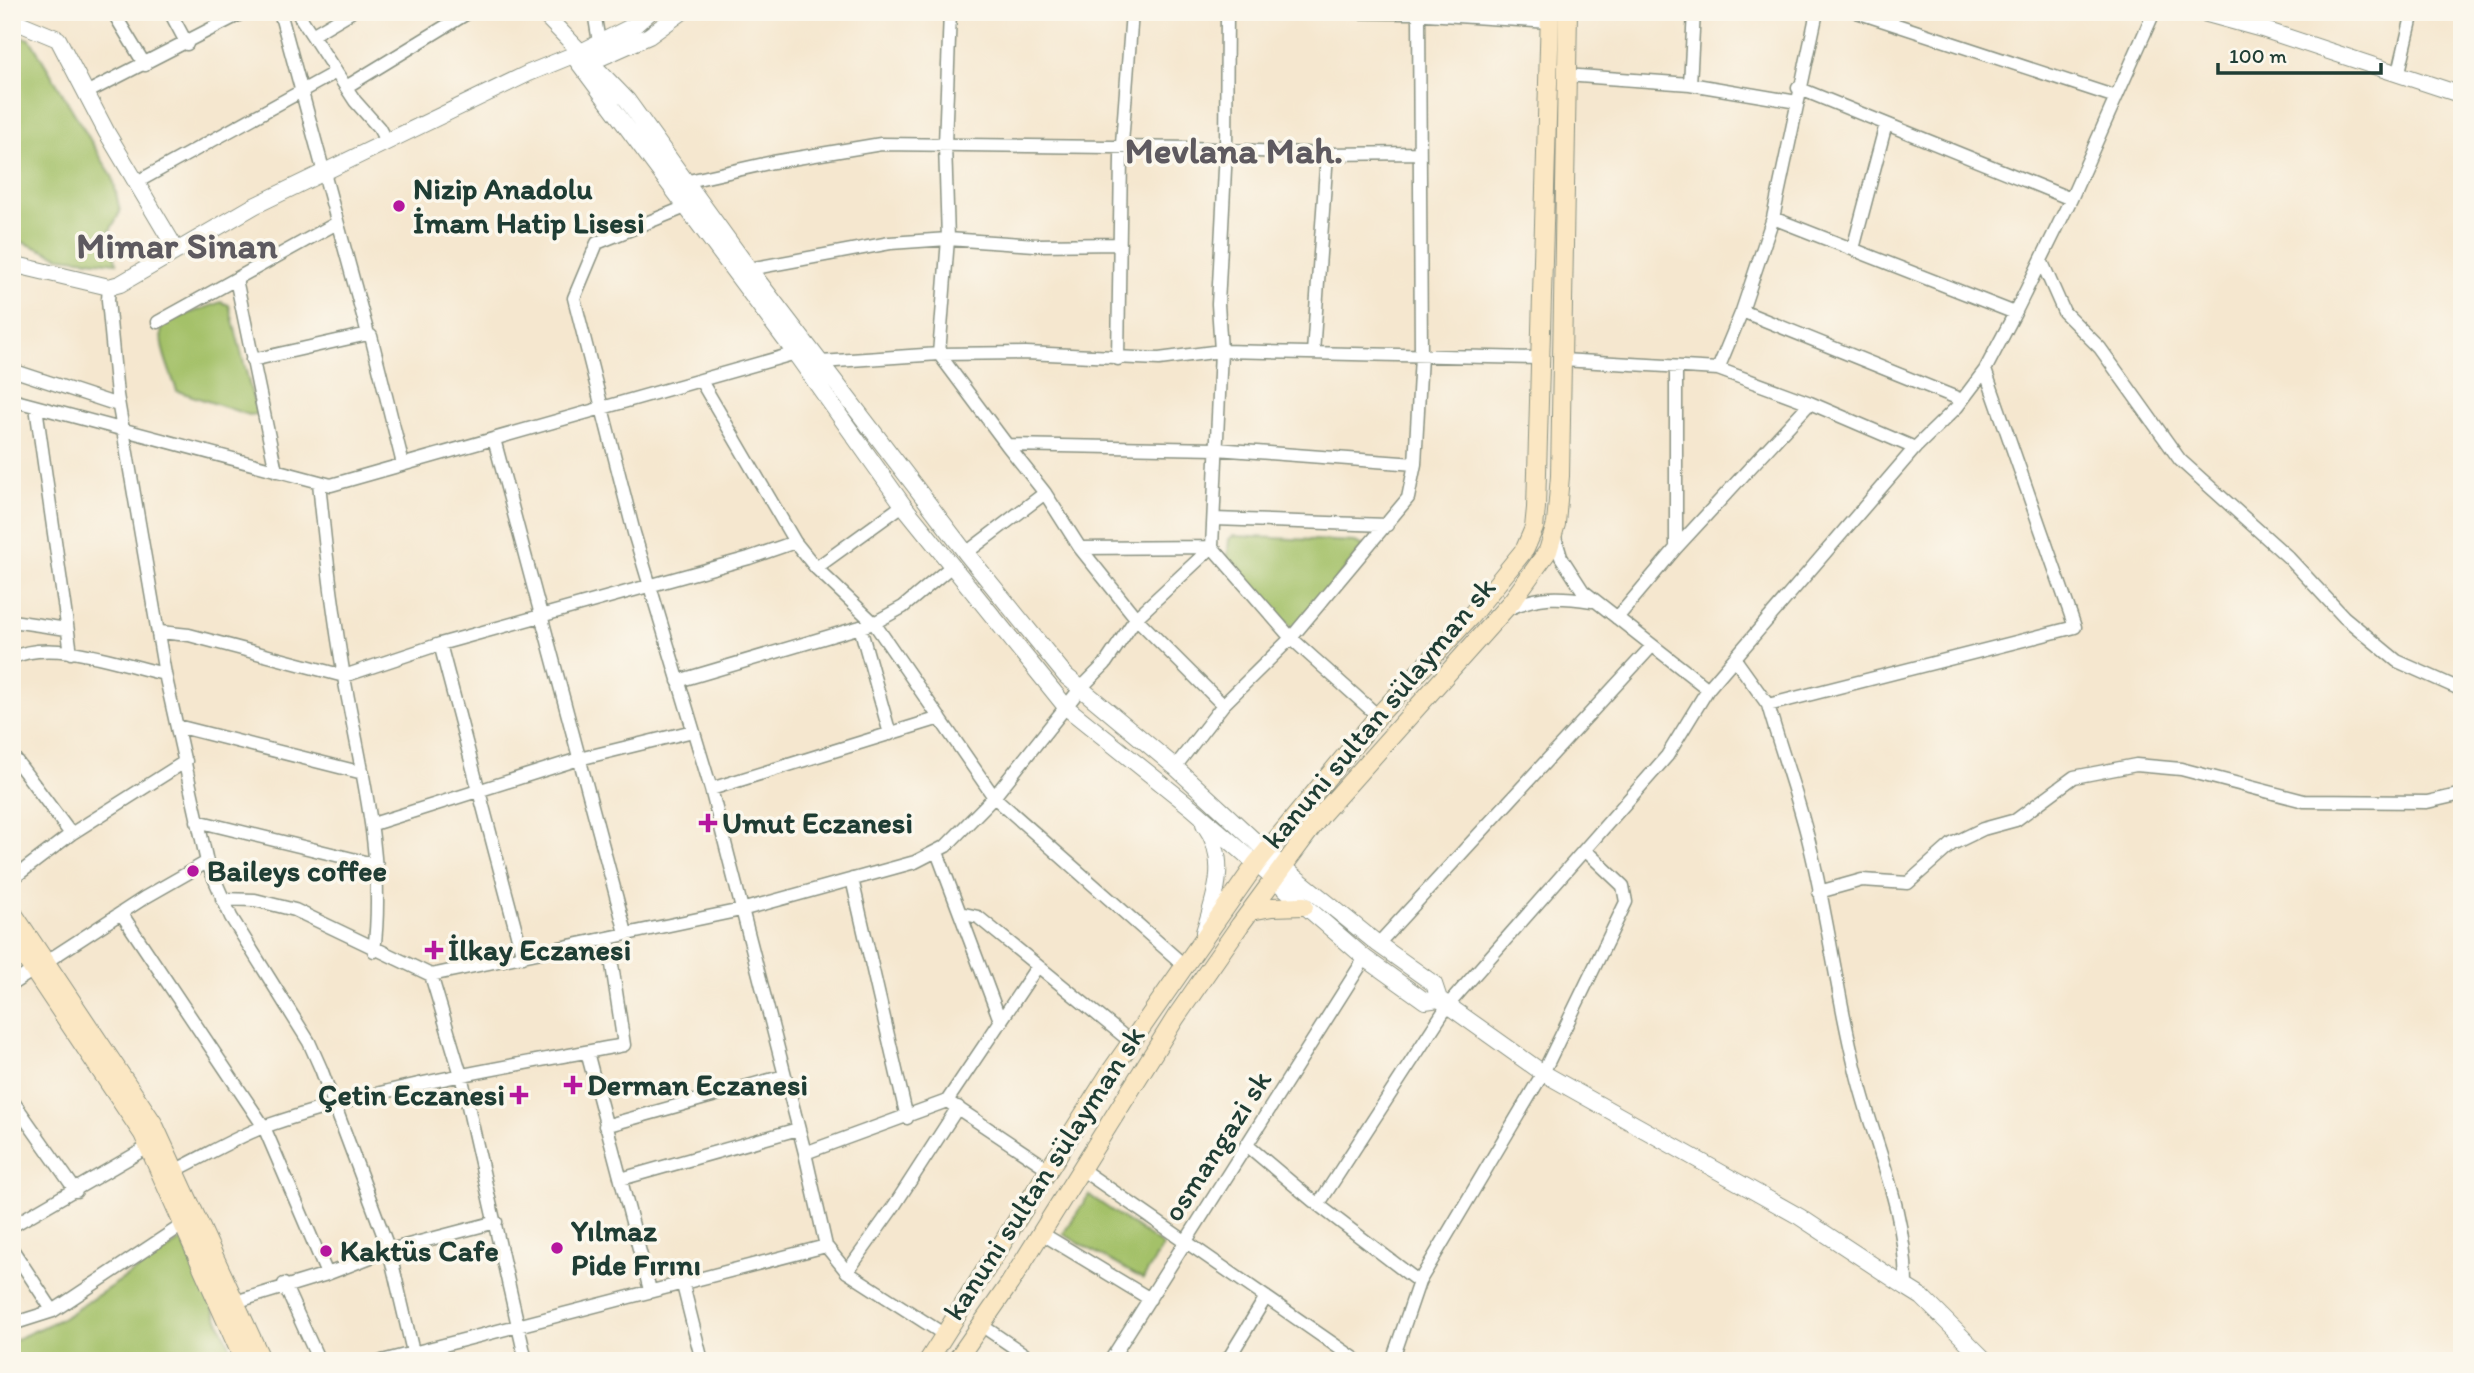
<svg xmlns="http://www.w3.org/2000/svg" width="2474" height="1373" font-family="Itim,sans-serif">
	<style>
		.green { fill: #a4c169; stroke: #627f4e; stroke-width: 2 }
		.lines { fill: none; stroke-linecap: round; stroke-linejoin: round }
		.minor-casing { stroke: #8a9282; stroke-width: 15 }
		.tertiary-casing { stroke: #8a9282; stroke-width: 18 }
		.secondary-casing { stroke: #8a9282; stroke-width: 20 }
		.minor { stroke: #fff; stroke-width: 12 }
		.tertiary { stroke: #fff; stroke-width: 16 }
		.secondary { stroke: #fbe7c3; stroke-width: 18 }
		.poi-dot { fill: #b5179e; stroke: #fbf7ec; stroke-width: 2.5 }
		.labels { text-anchor: middle; stroke-width: 7; stroke-linejoin: round; paint-order: stroke }
		.poi-label { font-size: 30px; font-weight: bold; fill: #1f3d34; stroke: #fbf7ec; text-anchor: start }
		.street-label { font-size: 30px; fill: #1f3d34; stroke: #fbf7ec }
		.district-label { font-size: 37px; font-weight: bold; fill: #5e5a60; stroke: #fbf7ec }
	</style>
	<rect width="100%" height="100%" fill="#fbf7ec"/>
	<filter id="ink" filterUnits="userSpaceOnUse"><feTurbulence type="fractalNoise" baseFrequency=".0143" numOctaves="2"/><feDisplacementMap in="SourceGraphic" scale="14" xChannelSelector="R" yChannelSelector="G"/><feConvolveMatrix kernelMatrix="1 2 1 2 8 2 1 2 1" color-interpolation-filters="sRGB"/></filter>
	<filter id="wash" filterUnits="userSpaceOnUse"><feTurbulence type="fractalNoise" baseFrequency=".00686" numOctaves="4" result="noise"/><feDisplacementMap in="SourceGraphic" scale="28" xChannelSelector="R" yChannelSelector="G"/><feGaussianBlur stdDeviation="1.57" result="paint"/><feColorMatrix in="noise" values="0 0 0 0 0 0 0 0 0 0 0 0 0 0 0 0 0 1.4 0 .05"/><feComposite in="paint" operator="in"/></filter>
	<g filter="url(#wash)">
		<rect width="100%" height="100%" fill="#f5e7cf"/>
		<path class="green" d="M12,36l18,3 83,139 7,34 -13,24 10,27 -57,-6 -48,-19z
			M221,302l8,3 28,109 -8,1 -72,-24c-6,-18 -21,-48 -14,-68z
			M1233,536l122,6 9,4 -69,85 -68,-67 2,-25z
			M1089,1195l74,51 -20,33 -80,-45z
			M182,1240l55,121h-225v-20l51,-23z"/>
	</g>
	<g filter="url(#ink)">
		<g class="lines">
			<g class="minor-casing">
				<path id="minor" d="M113,12l32,53
					M170,12l17,32
					M280,12l88,322 3,2 32,128
					M297,12l58,89 24,27 7,13
					M594,12l5,30
					M950,12l-5,132 3,95 -9,115 68,91 209,4 199,15
					M1286,12l125,1 138,9
					M1857,12l259,85
					M312,35l39,-23
					M2399,72l14,-60
					M1565,75l125,9 107,18
					M1690,84l4,-72
					M346,87l123,-75
					M1798,88l273,111 -56,114
					M86,93l158,-81
					M137,182l199,-110
					M684,182l89,-20 108,-18 310,4 136,6 92,-1
					M2071,199l83,-187
					M693,204l-96,39 -23,55 60,235 77,256 94,364 21,93
					M1853,249l33,-125
					M2041,260l23,52 36,36 80,112 108,97 56,60 53,44 65,29
					M749,269l141,-26 58,-4 87,6 85,-1
					M236,279l40,192
					M109,287l-1,13 9,95 48,279 42,188 24,55 78,125 12,27 68,181 24,102
					M1742,311l220,89
					M158,322l179,-99
					M1313,353l14,-199
					M1118,359l3,-202 11,-145
					M252,360l116,-26
					M1562,360l156,9 92,34 105,45
					M821,362l118,-8 87,-1 133,6 62,-8 317,7
					M1676,368v180l134,-145
					M1718,369l24,-58 31,-93 44,-206
					M12,370l106,35
					M701,381l94,161 21,26 58,55 120,174 191,169
					M12,400l319,85 472,-134
					M36,407l35,246
					M494,439l132,494
					M1007,445l38,48 35,55 132,-1 79,91 87,78
					M319,482c6,65 14,130 25,195 16,91 42,180 30,274
					M1214,519l173,6
					M1554,534l7,23 22,34 125,98
					M1080,548l56,70 87,87
					M966,553l79,-60
					M816,568l87,-63
					M1508,609c30,-14 52,-13 84,-8
					M1617,618l59,-70
					M12,621l55,8
					M860,627l30,107
					M160,632l29,3 155,41 96,-32 309,-86 46,-16
					M440,644l83,313
					M12,658c38,-21 112,7 153,16
					M1735,659l33,46 307,-78 -90,-257
					M678,681l196,-58 29,-16 50,-42
					M1768,705c13,46 30,91 41,137 19,76 28,153 47,229 18,75 50,135 50,216
					M177,726l186,47
					M12,755l59,79
					M1175,767l48,-62 68,-67 117,-140 7,-34 6,-108 -2,-344
					M711,789l229,-71
					M197,821l180,44
					M373,824l206,-65 114,-28
					M937,852l64,171
					M12,879l59,-45 115,-73
					M852,879l55,239
					M1819,892l43,-12 46,3 44,-39 31,-15 33,-9 58,-43 62,-12 45,4 123,32 123,1 35,-8
					M222,899l33,1 40,10 136,65 310,-65 174,-48 31,-16 48,-49 86,-108 25,-25 31,-46 76,-71 9,-196 -3,-47 8,-154 1,-138
					M121,913l143,214 63,147
					M960,913l18,4 153,125
					M1378,944l274,-298
					M431,975l30,100 65,286
					M12,984l132,-86 63,-36
					M587,1052l63,238
					M12,1100l64,91
					M947,1101l90,-134
					M605,1126l179,-50
					M1248,1146l64,54 107,82
					M805,1153l142,-52 103,69
					M1081,1169l277,192
					M176,1170c29,-14 60,-33 90,-44 116,-40 238,-59 358,-81l-16,-107
					M621,1179l177,-50
					M1318,1205l130,-200 219,-249 41,-67 207,-241 42,-41 28,-37 30,-57 -242,-95
					M12,1226l136,-79
					M1041,1233l109,66
					M12,1249l41,62 131,-87
					M847,1272l47,-66 64,-99
					M682,1281l20,80
					M284,1284l35,77
					M235,1302l92,-28 62,-24 107,-28
					M12,1324l41,-13
					M981,1325l53,36
					M382,1361l444,-115 21,26 98,63
					M1110,1361l255,-403
					M1227,1361l39,-64
					M1392,1361l27,-79 124,-209 83,-171 -3,-16 -37,-35"/>
			</g>
			<g class="tertiary-casing">
				<path id="tertiary" d="M542,12l85,88 122,169 217,284 100,123 109,91 109,101 94,76 56,40 5,15 104,74 257,144 106,70 16,10 64,64
					M2200,12l62,17 200,66
					M12,20l46,19 49,94 70,118
					M573,55l222,298 108,152 163,202 126,101 173,150 60,43 14,-2
					M584,65l65,-29 33,-24
					M12,264l97,23 11,-3 134,-78 275,-133 54,-22 52,-26 15,-13
					M1204,824c25,34 12,71 0,108"/>
			</g>
			<g class="secondary-casing">
				<path id="secondary" d="M1251,911l21,-4 32,-1
					M12,912l141,211 109,238
					M12,938l131,196 101,227
					M928,1361l183,-290 145,-207 122,-148 91,-98 56,-69 9,-21 2,-20 14,-496
					M956,1361l54,-78 166,-266 64,-92 81,-110 191,-214 36,-50 8,-27 4,-48 8,-464"/>
			</g>
			<use href="#minor" class="minor"/>
			<use href="#tertiary" class="tertiary"/>
			<use href="#secondary" class="secondary"/>
		</g>
	</g>
	<g class="poi-dot">
		<circle cx="399" cy="206" r="7"/>
		<path d="M704.5 812.5h7v7h7v7h-7v7h-7v-7h-7v-7h7z"/>
		<circle cx="193" cy="871" r="7"/>
		<path d="M430.5 939.5h7v7h7v7h-7v7h-7v-7h-7v-7h7z"/>
		<path d="M569.5 1074.5h7v7h7v7h-7v7h-7v-7h-7v-7h7z"/>
		<path d="M515.5 1084.5h7v7h7v7h-7v7h-7v-7h-7v-7h7z"/>
		<circle cx="557" cy="1248" r="7"/>
		<circle cx="326" cy="1251" r="7"/>
	</g>
	<g class="labels">
		<g class="poi-label">
			<text x="413" y="199">Nizip Anadolu<tspan x="413" dy="34">İmam Hatip Lisesi</tspan></text>
			<text x="722" y="833">Umut Eczanesi</text>
			<text x="207" y="881">Baileys coffee</text>
			<text x="448" y="960">İlkay Eczanesi</text>
			<text x="587" y="1095">Derman Eczanesi</text>
			<text x="505" y="1105" text-anchor="end">Çetin Eczanesi</text>
			<text x="571" y="1241">Yılmaz<tspan x="571" dy="34">Pide Fırını</tspan></text>
			<text x="340" y="1261">Kaktüs Cafe</text>
		</g>
		<g class="street-label">
			<text transform="translate(1379 713) rotate(-50)" y="10">kanuni sultan sülayman sk</text>
			<text transform="translate(1217 1146) rotate(-57)" y="10">osmangazi sk</text>
			<text transform="translate(1044 1173) rotate(-57)" y="10">kanuni sultan sülayman sk</text>
		</g>
		<g class="district-label">
			<text x="1234" y="163">Mevlana Mah.</text>
			<text x="177" y="258">Mimar Sinan</text>
		</g>
	</g>
	<rect width="2474" height="1373" fill="none" stroke="#fbf7ec" stroke-width="42"/>
	<path d="M2218 63v10h163v-10" fill="none" stroke="#1f3d34" stroke-width="3.5"/>
	<text x="2229" y="63" font-size="21" fill="#1f3d34" stroke="#fbf7ec" stroke-width="5" paint-order="stroke">100 m</text>
</svg>
